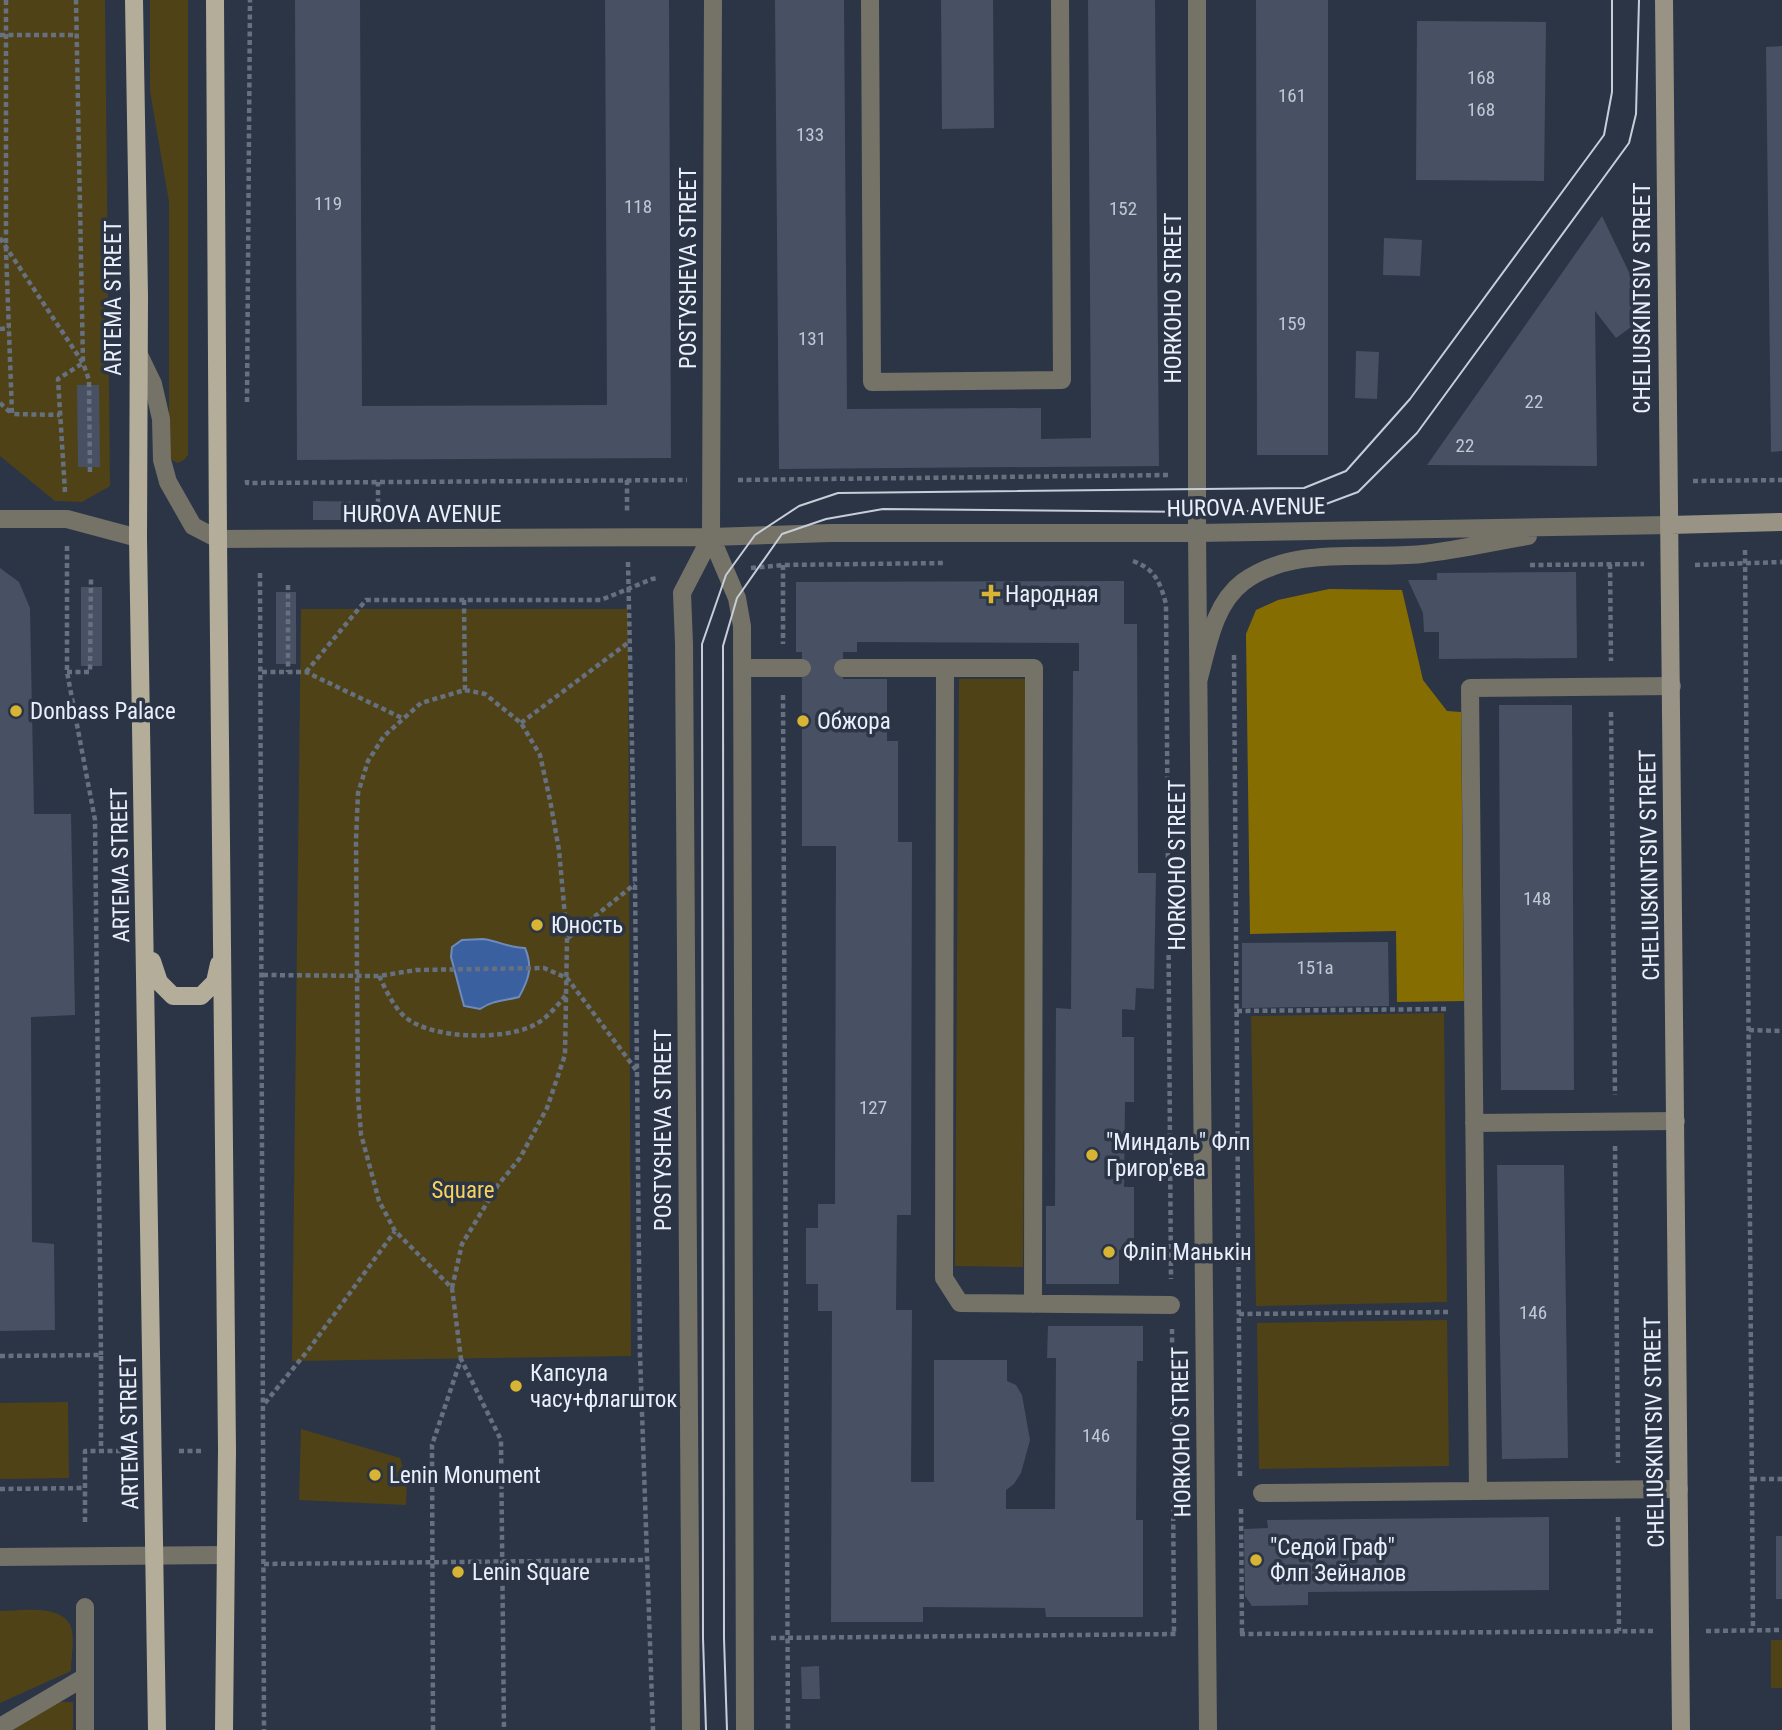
<svg xmlns="http://www.w3.org/2000/svg" width="1782" height="1730" font-family="'Roboto Condensed',sans-serif">
	<style>
		.green { fill: #4f4216 }
		.forest { fill: #866d02 }
		.water { fill: #3b609f; stroke: #6f8bbb; stroke-width: 2 }
		.building { fill: #475163 }
		.lines { fill: none; stroke-linecap: round; stroke-linejoin: round }
		.path { stroke: #67707f; stroke-width: 4.5; stroke-dasharray: 5 3.5; stroke-linecap: butt }
		.service { stroke: #757268; stroke-width: 18 }
		.pedestrian { stroke: #757268; stroke-width: 18 }
		.minor { stroke: #757268; stroke-width: 18 }
		.tertiary { stroke: #757268; stroke-width: 18 }
		.secondary { stroke: #989384; stroke-width: 18 }
		.primary { stroke: #b3ad9a; stroke-width: 18 }
		.tram { stroke: #c7ceda; stroke-width: 2 }
		.poi-dot { fill: #d7b434; stroke: #2c3546; stroke-width: 2.5 }
		.labels { text-anchor: middle; stroke-width: 7; stroke-linejoin: round; paint-order: stroke }
		.number-label { font-size: 19px; fill: #c0c8d5 }
		.street-label { font-size: 23px; fill: #e9f0fb; stroke: #2c3546 }
		.poi-label { font-size: 23px; fill: #e9f0fb; stroke: #2c3546; text-anchor: start }
		.park-label { font-size: 23px; fill: #f6d35d; stroke: #2c3546 }
	</style>
	<rect width="100%" height="100%" fill="#2c3546"/>
	<path class="green" d="M0,0h105l5,486 -28,16 -27,-1 -55,-45z
		M150,0h38v455l-4,5 -6,3 -6,-3 -3,-5v-253l-19,-111z
		M301,609h327l3,747 -339,5z
		M959,679h68l-4,588 -68,-1z
		M1444,1013l3,289 -191,4 -5,-290z
		M1447,1320l2,146 -190,3 -2,-146z
		M68,1402l1,76 -69,1v-76z
		M301,1429l99,29 7,23 -1,24 -107,-5z
		M0,1611c19,0 62,-8 71,16 4,12 0,31 0,44l-71,32z
		M1771,1640h11v48h-11z
		M58,1702h15v28h-67z"/>
	<path class="forest" d="M1329,589l73,1 21,90 24,31 14,1 3,289 -67,1 -1,-71 -146,3 -4,-300 10,-24 22,-10z"/>
	<path class="water" d="M483,939c15,2 27,9 42,9 8,19 4,31 -6,49 -15,4 -26,3 -39,12l-16,-3 -13,-49 1,-10 10,-7z"/>
	<path class="building" d="M295,0h65l2,406 245,-1 -2,-405h64l2,458 -374,2z
		M775,0h69l3,409 194,-1v31l50,-1 -3,-438h67l4,466 -380,3z
		M941,0h52l1,128 -52,1z
		M1256,0h72v455h-71z
		M1417,21l129,1 -2,159 -128,-1z
		M1782,46v405l-11,1 -5,-405z
		M1602,216l47,98 -33,24 -21,-27 2,155 -170,-1z
		M1384,238l38,2 -2,36 -37,-1z
		M1356,351l23,1 -2,47 -22,-1z
		M77,385h22l1,82h-22z
		M313,501l62,1v18h-62z
		M0,568l19,14 11,26 4,206h37l4,201 -44,2 1,225 22,2 1,86 -55,1z
		M1576,572l1,86 -138,1v-27h-15l-1,-19 -15,-33h29v-7z
		M1124,581v43h13l1,249h18l-2,116 -18,-1 -1,22 -13,-1v28h12v65h-9l-1,85h10v63h-15v34h-73v-78h9l1,-198 15,1 2,-338h6v-28l-222,-1v10h-14v27h44v62h11v101h14l-1,373h-14l-1,95h16l-1,172h23v-122h73v21l9,4 6,10 8,45 -9,33 -7,11 -8,6v19h49l1,-151h-9l1,-32h95v35h-6l-1,159h7v97h-97l-1,-9 -122,-1v15h-92l1,-311h-14v-27h-12v-56h12v-24h17l1,-358h-34v-194h-6v-70z
		M81,587h21v79h-21z
		M276,592h20v72h-20z
		M1499,705h73l2,385h-73z
		M1388,942l1,64 -147,2v-65z
		M1497,1165h67l4,293 -66,1z
		M1549,1517v73l-241,2v13l-56,1 -7,-10 -1,-67 24,-1 -1,-8z
		M1776,1536h6v63h-6z
		M819,1666l1,33h-18l-1,-32z"/>
	<g class="lines">
		<path class="path" d="M6,0v250l6,164 48,1
			M0,35h76
			M0,238l83,125 6,17 1,95
			M0,329l9,-1
			M247,402l3,-402
			M0,403l11,10
			M247,480v3l440,-3
			M627,480v31
			M738,480l432,-5
			M1693,481l89,-1
			M65,492l-7,-113 25,-16 -7,-363
			M378,512v-30
			M67,546v126l28,148 6,535
			M1745,550l8,1080
			M1133,561c22,8 27,21 33,43l5,675
			M628,562l7,322 5,471 13,375
			M1610,564l1,97
			M783,565v79
			M1530,565l114,-1
			M1695,565l87,-3
			M751,568l32,-3 162,-2
			M260,573l4,1157
			M288,585v87
			M464,600l1,90
			M1234,655l6,821
			M67,672h23l1,-95
			M262,672h44l96,46
			M306,672l60,-72h235l51,-21 7,-1
			M783,695l5,1035
			M1611,712l4,383
			M521,723l108,-81
			M568,938l67,-54
			M263,975l116,1 37,-6 128,-2 23,10 70,93
			M379,976c7,14 14,30 26,41 26,22 95,23 125,10 15,-6 26,-20 36,-32
			M1237,1011l211,-2
			M1749,1030l33,1
			M1615,1146l3,317
			M452,1288l10,-44 36,-59 22,-27 27,-50 18,-53 2,-116 -8,-89 -9,-50 -10,-45 -19,-32 -36,-29 -20,-4 -44,13 -37,33 -16,25 -10,32 -2,47 2,257 3,37 18,67 16,30 57,57 9,71
			M1239,1314l212,-2
			M1172,1329l2,305
			M0,1356l101,-1v96
			M265,1403l44,-54 86,-118
			M179,1451h23
			M1752,1479h30
			M0,1489l85,-1
			M1241,1509l1,125
			M1618,1517l1,114
			M85,1522v-71h43
			M264,1564l383,-4
			M1706,1631l76,-1
			M1240,1634l415,-3
			M771,1638l405,-4
			M433,1730l-1,-285 29,-86 40,81 3,290"/>
		<path class="service" d="M870,0l2,382 190,-2 -2,-380
			M743,668h59
			M843,668h102l-1,610 16,25 211,2
			M945,668h89l-1,636
			M1474,1123l202,-2
			M1478,1491l-8,-803 202,-2
			M1262,1493l417,-4"/>
		<path class="pedestrian" d="M85,1607v123
			M0,1727l85,-50"/>
		<path class="minor" d="M1197,0v533l11,1197
			M0,519h67l71,19
			M711,537l2,-537"/>
		<path class="tertiary" d="M139,355l14,29 8,35 1,41 6,22 25,44 25,13 493,-2 119,-4h367l473,-8
			M711,537l26,61 5,28 3,1104
			M1199,678c9,-33 15,-74 44,-96 51,-37 120,-22 179,-28 35,-4 71,-12 106,-18
			M0,1557l224,-2
			M691,1730l-7,-1086 -2,-51 29,-56"/>
		<path class="secondary" d="M1664,0l17,1730
			M1670,525l112,-3"/>
		<path class="primary" d="M134,0l5,296 -1,242 19,1192
			M215,0l3,539 9,911 -3,280
			M152,961l7,21 14,14h28l14,-14 4,-18"/>
		<path class="tram" d="M706,1730l-3,-92 -1,-994 24,-69 29,-40 44,-29 39,-13 466,-5 42,-17 64,-72 194,-264 8,-43v-92
			M727,1730l-3,-92 -1,-992 14,-48 45,-64 44,-15 57,-10 315,3 112,-2 48,-18 59,-59 212,-290 7,-29 3,-114"/>
	</g>
	<g class="poi-dot">
		<path d="M987.5 583.5h7v7h7v7h-7v7h-7v-7h-7v-7h7z"/>
		<circle cx="16" cy="711" r="7"/>
		<circle cx="803" cy="721" r="7"/>
		<circle cx="537" cy="925" r="7"/>
		<circle cx="1092" cy="1155" r="7"/>
		<circle cx="1109" cy="1252" r="7"/>
		<circle cx="516" cy="1386" r="7"/>
		<circle cx="375" cy="1475" r="7"/>
		<circle cx="1256" cy="1560" r="7"/>
		<circle cx="458" cy="1572" r="7"/>
	</g>
	<g class="labels">
		<g class="number-label">
			<text x="1481" y="84">168</text>
			<text x="1292" y="102">161</text>
			<text x="1481" y="116">168</text>
			<text x="810" y="141">133</text>
			<text x="328" y="210">119</text>
			<text x="638" y="213">118</text>
			<text x="1123" y="215">152</text>
			<text x="1292" y="330">159</text>
			<text x="812" y="345">131</text>
			<text x="1534" y="408">22</text>
			<text x="1465" y="452">22</text>
			<text x="1537" y="905">148</text>
			<text x="1315" y="974">151а</text>
			<text x="873" y="1114">127</text>
			<text x="1533" y="1319">146</text>
			<text x="1096" y="1442">146</text>
		</g>
		<g class="street-label">
			<text transform="translate(688 268) rotate(-90)" y="8">POSTYSHEVA STREET</text>
			<text transform="translate(113 298) rotate(-90)" y="8">ARTEMA STREET</text>
			<text transform="translate(1173 298) rotate(-90)" y="8">HORKOHO STREET</text>
			<text transform="translate(1642 298) rotate(-90)" y="8">CHELIUSKINTSIV STREET</text>
			<text transform="translate(1246 507) rotate(-1)" y="8">HUROVA AVENUE</text>
			<text x="422" y="522">HUROVA AVENUE</text>
			<text transform="translate(120 865) rotate(-91)" y="8">ARTEMA STREET</text>
			<text transform="translate(1177 865) rotate(-90)" y="8">HORKOHO STREET</text>
			<text transform="translate(1649 865) rotate(-91)" y="8">CHELIUSKINTSIV STREET</text>
			<text transform="translate(663 1130) rotate(-90)" y="8">POSTYSHEVA STREET</text>
			<text transform="translate(129 1432) rotate(-91)" y="8">ARTEMA STREET</text>
			<text transform="translate(1181 1432) rotate(-91)" y="8">HORKOHO STREET</text>
			<text transform="translate(1654 1432) rotate(-91)" y="8">CHELIUSKINTSIV STREET</text>
		</g>
		<g class="poi-label">
			<text x="1005" y="602">Народная</text>
			<text x="30" y="719">Donbass Palace</text>
			<text x="817" y="729">Обжора</text>
			<text x="551" y="933">Юность</text>
			<text x="1106" y="1150">"Миндаль" Флп<tspan x="1106" dy="26">Григор'єва</tspan></text>
			<text x="1123" y="1260">Фліп Манькін</text>
			<text x="530" y="1381">Капсула<tspan x="530" dy="26">часу+флагшток</tspan></text>
			<text x="389" y="1483">Lenin Monument</text>
			<text x="1270" y="1555">"Седой Граф"<tspan x="1270" dy="26">Флп Зейналов</tspan></text>
			<text x="472" y="1580">Lenin Square</text>
		</g>
		<g class="park-label">
			<text x="463" y="1198">Square</text>
		</g>
	</g>
</svg>
